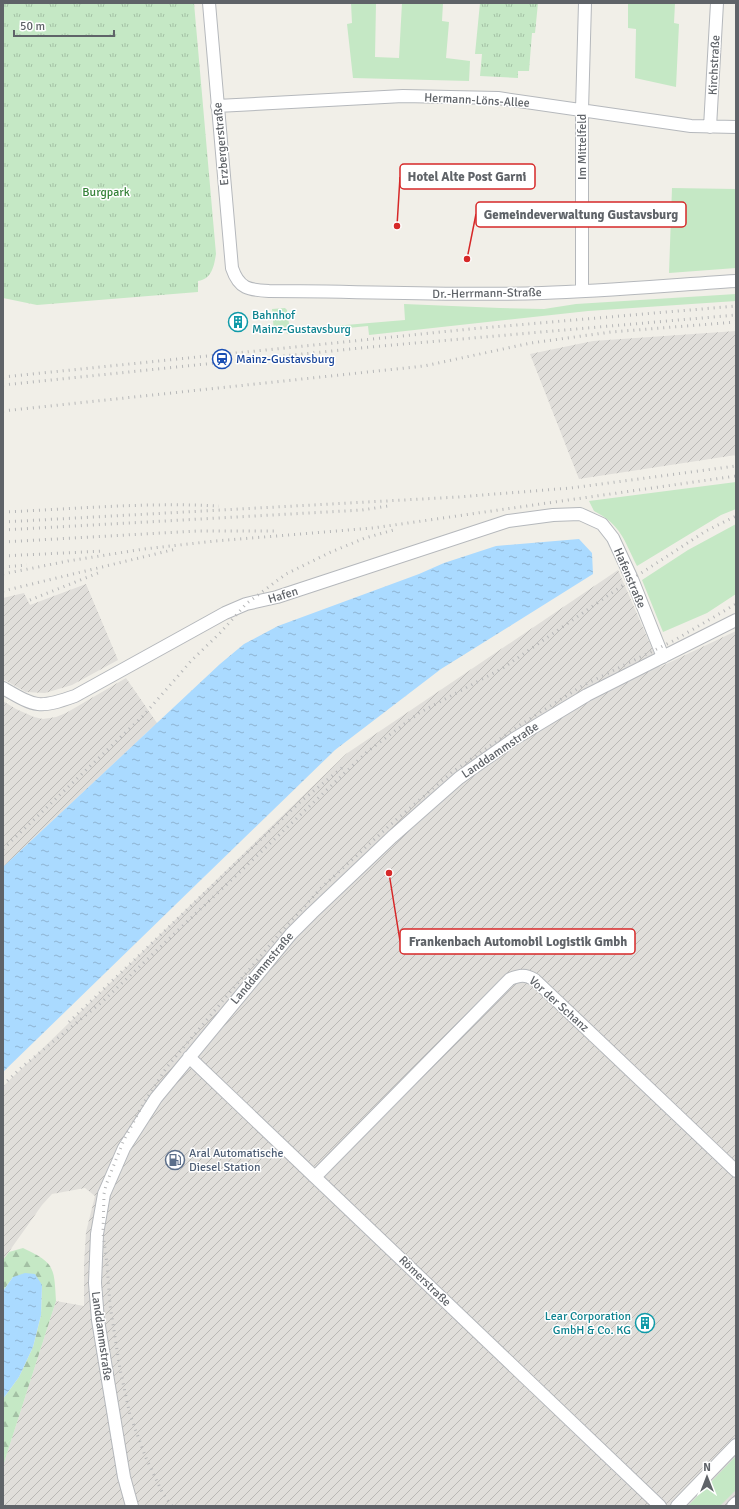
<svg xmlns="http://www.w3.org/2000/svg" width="739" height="1509" font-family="Signika,sans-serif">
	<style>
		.industrial { fill: url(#industrial-furrows) }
		.grass { fill: #c5e8c5 }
		.forest { fill: url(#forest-firs) }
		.park { fill: url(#park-tufts) }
		.water { fill: url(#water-ripples) }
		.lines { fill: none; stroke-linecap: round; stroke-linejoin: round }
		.street-casing { stroke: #b5b8bc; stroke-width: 14 }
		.street { stroke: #fff; stroke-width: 12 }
		.rail { stroke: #b6b7b8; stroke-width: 3; stroke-dasharray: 1 5; stroke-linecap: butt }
		.labels { text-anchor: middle; stroke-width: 3; stroke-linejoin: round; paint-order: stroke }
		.street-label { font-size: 12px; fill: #5f6368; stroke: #fff }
		.park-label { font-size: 12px; fill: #348238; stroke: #fff }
		.culture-label { font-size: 12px; fill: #0d838f; stroke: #fff; text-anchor: start }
		.transit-label { font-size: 12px; fill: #164399; stroke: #fff; text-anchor: start }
		.service-label { font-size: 12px; fill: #4e5e75; stroke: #fff; text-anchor: start }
		.leader { fill: none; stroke: #d62828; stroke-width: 1.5 }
		.callout-dot { fill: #d62828; stroke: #fff; stroke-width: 1.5 }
		.callout { fill: #fff; stroke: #d62828; stroke-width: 1.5 }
		.callout-label { font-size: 13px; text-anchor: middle; font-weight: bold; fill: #5f6368 }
	</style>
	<defs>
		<pattern id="industrial-furrows" width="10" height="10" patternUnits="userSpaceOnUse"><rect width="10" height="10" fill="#e0deda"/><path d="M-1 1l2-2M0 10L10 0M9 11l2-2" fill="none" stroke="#b9b8b5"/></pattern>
		<pattern id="forest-firs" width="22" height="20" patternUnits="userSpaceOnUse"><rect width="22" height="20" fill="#c5e8c5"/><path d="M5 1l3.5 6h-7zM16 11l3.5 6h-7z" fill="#a3c0a4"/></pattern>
		<pattern id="park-tufts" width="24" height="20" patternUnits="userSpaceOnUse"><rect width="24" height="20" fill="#c5e8c5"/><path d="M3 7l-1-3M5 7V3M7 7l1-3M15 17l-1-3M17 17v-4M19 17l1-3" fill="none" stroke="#a3c0a4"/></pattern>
		<pattern id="water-ripples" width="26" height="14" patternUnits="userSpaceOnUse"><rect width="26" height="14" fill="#aadaff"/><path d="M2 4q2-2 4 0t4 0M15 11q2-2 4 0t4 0" fill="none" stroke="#8eb4d2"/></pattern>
	</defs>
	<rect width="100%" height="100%" fill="#f1efe8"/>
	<path class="industrial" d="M736,331v124l-157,24 -49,-125 63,-13z
		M618,570l42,97 76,-36v875h-733v-40l53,-165 28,5v-42l2,-32 9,-36 -10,-8 -33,6 -10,11 -39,55v-173l343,-333z
		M86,584l32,76 -46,25 -27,8 -19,-1 -23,-13v-81l21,-5 6,12z
		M126,678l31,45 -154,144v-166l13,8 18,8 9,2 13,-2 10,-4z"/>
	<path class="grass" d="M351,3h25l-1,54 24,1 3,-55h41l-1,18 7,1 -3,36 24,3 -1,20 -116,-3 -6,-54 5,-1z
		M628,3h47l-1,20 5,1 -3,63 -41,-9 1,-49 -8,-1z
		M672,188l64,1v79l-67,5z
		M736,294v7l-148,10 -219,24 -1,-9 -81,8 -1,-4 119,-10 -1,-16 96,4 44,1 32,-5z
		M285,308l2,2 2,14 -4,6 -11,1 -2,-22z
		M736,482v27l-15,6 -84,51c-13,-26 -16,-41 -43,-55l-5,-10z
		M736,524v70l-29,19 -44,19 -21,-52 46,-30z
		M736,1456v34l-16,16h-32z"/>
	<path class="forest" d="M23,1248c32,15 31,19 33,53l-53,165v-67l16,-22 14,-30 8,-32 1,-30 -29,-8 -10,14v-31l6,-8z"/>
	<path class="park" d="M3,3h191l22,251c-2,12 -4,25 -18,27v11l-161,13 -34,-7z
		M480,3h58l-3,30h-3l-3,38h-11v7l-38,-2 2,-22h-7z"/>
	<path class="water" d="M579,539l13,14 1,21 -152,95 -106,81 -332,322v-205l217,-203 24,-20 34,-18 141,-52 25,-11 52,-17z
		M25,1273l10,1 7,11 -1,30 -8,32 -14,30 -16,22v-108l10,-14z"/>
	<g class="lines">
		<g class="street-casing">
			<path id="street" d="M209,3l23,265c7,21 17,22 37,23 91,0 182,5 273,2 65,-2 129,-8 194,-12
				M217,106l186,-10 95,2 193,28 45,1
				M710,127l7,-124
				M582,291v-181l3,-107
				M3,688c33,19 35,21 72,8l150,-83 21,-9 31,-7 231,-76 45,-6 27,-1 22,10 11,14 19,41 31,78
				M189,1057l471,449
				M315,1177l195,-198c10,-4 15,-5 25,1l201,191
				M132,1506l-8,-29 -26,-157 -3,-37 2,-49 7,-40 20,-46 32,-50 135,-164 21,-21 80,-76 67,-59 55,-39 73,-44 149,-75
				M677,1506l59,-61
				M733,1506l3,-3"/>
		</g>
		<use href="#street" class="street"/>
		<path class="rail" d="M3,377l467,-48 266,-23
			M3,385l367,-38 366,-32
			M3,411l421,-45 107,-23 80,-11 125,-10
			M3,512c72,-3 144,-10 216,-6
			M3,522l455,-25 113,-9 165,-22
			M3,530l359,-20 26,-4
			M3,542l194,-11h78
			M3,556l101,-5
			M3,567l24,-2
			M3,574l65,-13 76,-12 71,-8 158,-13 363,-52
			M3,591l173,-42
			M30,600l68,-27
			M3,849l141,-134 47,-54 29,-28 26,-29 40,-30 45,-22 34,-14 32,-9
			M69,1022l231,-220 43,-35
			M3,1085l19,-18 80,-65 266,-251 51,-38 84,-45 129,-89 74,-48 30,-15
			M172,1506l-9,-12 -17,-36 -16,-43 -10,-46 -10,-64 -3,-41 -4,-31 1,-39 2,-9 17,-43 20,-38 24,-37 113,-134 25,-27 15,-17 69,-63 62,-53 69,-48 62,-39 91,-45 63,-37"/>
	</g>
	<defs>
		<g id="building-ring" transform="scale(1)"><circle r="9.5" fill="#fff" stroke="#0f9aa8" stroke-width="1.5"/><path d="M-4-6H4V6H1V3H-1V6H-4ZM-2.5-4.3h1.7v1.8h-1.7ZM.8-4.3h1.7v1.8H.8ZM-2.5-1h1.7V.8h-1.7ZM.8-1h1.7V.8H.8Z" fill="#0f9aa8"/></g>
		<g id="station-ring" transform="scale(1)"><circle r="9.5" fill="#fff" stroke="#1a4fb4" stroke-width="1.5"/><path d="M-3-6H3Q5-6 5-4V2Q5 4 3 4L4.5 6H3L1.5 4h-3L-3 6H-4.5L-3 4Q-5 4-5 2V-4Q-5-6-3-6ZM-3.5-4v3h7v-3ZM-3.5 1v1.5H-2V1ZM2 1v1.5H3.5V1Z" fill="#1a4fb4"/></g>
		<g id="fuel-ring" transform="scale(1)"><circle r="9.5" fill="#fff" stroke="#5c6f8a" stroke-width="1.5"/><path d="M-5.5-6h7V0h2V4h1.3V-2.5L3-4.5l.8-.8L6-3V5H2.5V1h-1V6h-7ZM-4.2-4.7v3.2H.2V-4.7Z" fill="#5c6f8a"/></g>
	</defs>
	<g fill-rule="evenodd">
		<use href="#building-ring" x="238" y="322"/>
		<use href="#station-ring" x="222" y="359"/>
		<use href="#fuel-ring" x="175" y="1160"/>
		<use href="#building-ring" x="645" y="1323"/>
	</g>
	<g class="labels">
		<g class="street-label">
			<text transform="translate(714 65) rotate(-87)" y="4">Kirchstraße</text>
			<text transform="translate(477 100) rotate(3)" y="4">Hermann-Löns-Allee</text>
			<text transform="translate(221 144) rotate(-95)" y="4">Erzbergerstraße</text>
			<text transform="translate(582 147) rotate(-90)" y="4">Im Mittelfeld</text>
			<text transform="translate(487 293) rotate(-1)" y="4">Dr.-Herrmann-Straße</text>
			<text transform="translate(630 578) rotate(67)" y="4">Hafenstraße</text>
			<text transform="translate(283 595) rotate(-17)" y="4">Hafen</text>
			<text transform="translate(500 750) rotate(-34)" y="4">Landdammstraße</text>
			<text transform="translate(262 968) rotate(-50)" y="4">Landdammstraße</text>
			<text transform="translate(559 1004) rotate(42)" y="4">Vor der Schanz</text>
			<text transform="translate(425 1281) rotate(44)" y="4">Römerstraße</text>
			<text transform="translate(102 1336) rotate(82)" y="4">Landdammstraße</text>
		</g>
		<g class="park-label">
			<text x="106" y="196">Burgpark</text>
		</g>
		<g class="culture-label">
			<text x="252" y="319">Bahnhof<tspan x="252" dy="14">Mainz-Gustavsburg</tspan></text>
			<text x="631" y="1320" text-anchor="end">Lear Corporation<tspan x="631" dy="14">GmbH &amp; Co. KG</tspan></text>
		</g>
		<g class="transit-label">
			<text x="236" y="363">Mainz-Gustavsburg</text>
		</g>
		<g class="service-label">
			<text x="189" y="1157">Aral Automatische<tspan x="189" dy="14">Diesel Station</tspan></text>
		</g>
	</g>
	<path class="leader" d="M397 226L400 177M467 259L476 214M389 873L400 941"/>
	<g class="callout-dot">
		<circle cx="397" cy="226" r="4"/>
		<circle cx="467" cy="259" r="4"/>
		<circle cx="389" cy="873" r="4"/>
	</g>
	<g class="callout">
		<rect x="400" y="164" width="135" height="25" rx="4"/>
		<rect x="476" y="202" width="210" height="25" rx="4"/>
		<rect x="400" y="929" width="235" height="25" rx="4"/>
	</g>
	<g class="callout-label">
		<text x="467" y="181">Hotel Alte Post Garni</text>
		<text x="581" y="219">Gemeindeverwaltung Gustavsburg</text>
		<text x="518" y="946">Frankenbach Automobil Logistik Gmbh</text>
	</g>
	<rect width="739" height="1509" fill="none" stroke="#5f6368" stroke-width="8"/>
	<g transform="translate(707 1477)" stroke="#ffffff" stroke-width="3" paint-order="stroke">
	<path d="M0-3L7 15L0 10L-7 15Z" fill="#5f6368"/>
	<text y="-6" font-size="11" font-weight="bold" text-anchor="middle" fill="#5f6368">N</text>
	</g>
	<path d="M14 30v6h100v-6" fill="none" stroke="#5f6368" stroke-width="2"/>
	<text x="20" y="30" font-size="12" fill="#5f6368" stroke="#ffffff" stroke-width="3" paint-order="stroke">50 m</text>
</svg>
